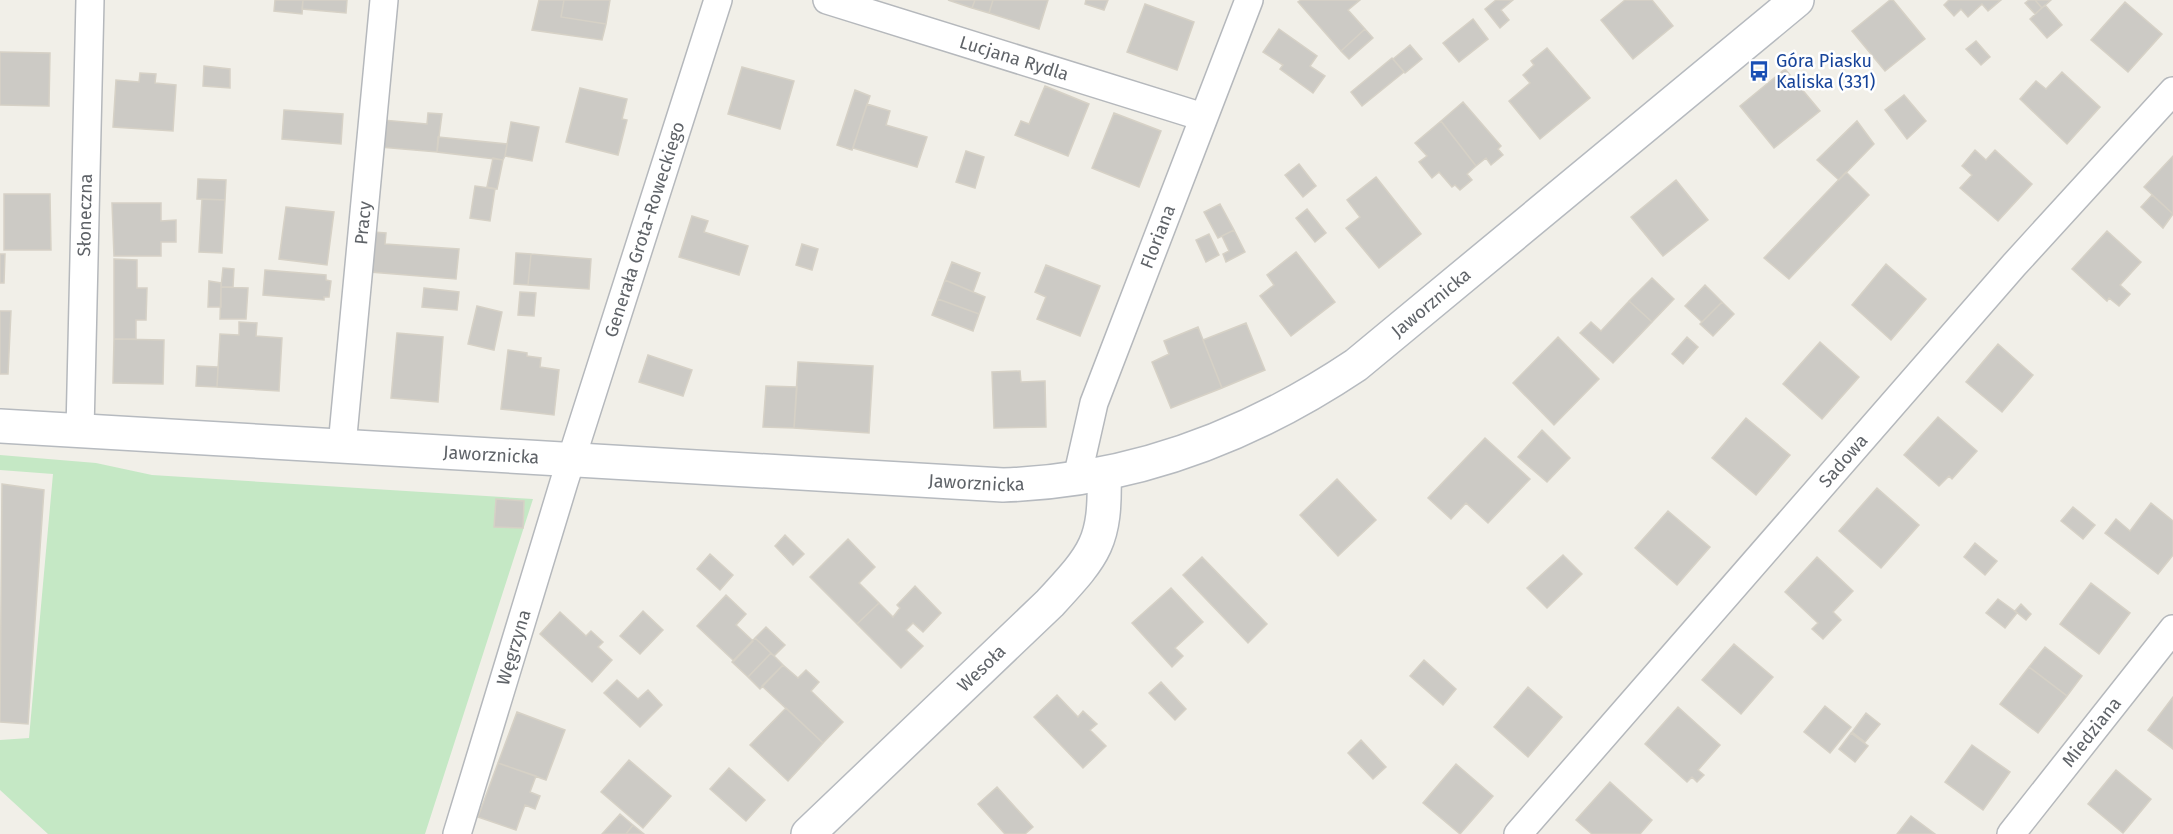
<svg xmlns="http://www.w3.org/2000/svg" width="2173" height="834" font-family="'Fira Sans',sans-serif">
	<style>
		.green { fill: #c5e8c5 }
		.building { fill: #cccac5; stroke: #d6d1c6; stroke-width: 1.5 }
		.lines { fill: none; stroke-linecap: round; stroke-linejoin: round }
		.street-casing { stroke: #b5b8bc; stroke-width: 30 }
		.secondary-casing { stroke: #b6babf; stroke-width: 36 }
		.street { stroke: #fff; stroke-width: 27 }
		.secondary { stroke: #fff; stroke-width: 33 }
		.labels { text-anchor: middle; stroke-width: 5; stroke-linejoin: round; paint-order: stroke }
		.street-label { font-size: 18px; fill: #5f6368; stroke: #fff }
		.transit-label { font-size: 18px; fill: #164399; stroke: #fff; text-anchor: start }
	</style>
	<rect width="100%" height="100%" fill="#f1efe8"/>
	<path class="green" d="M0,455l96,8 56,12 381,24 -108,335h-377l-48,-44v-50l29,-2 24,-264 -53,-4z"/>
	<path class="building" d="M275,0h28l-1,14 -28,-3z
		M303,0h44l-1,13 -44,-4z
		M539,0h25l-3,17 45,7 -4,16 -70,-10z
		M564,0h46l-4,24 -45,-7z
		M948,0h27l-3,8z
		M975,0h18l-4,13 -17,-5z
		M993,0h55l-9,29 -50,-16z
		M1086,0h22l-4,10 -19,-6z
		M1301,0h59l-12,10 17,19 -24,22 -43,-49z
		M1496,0h17l-12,10 8,10 -9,8 -15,-19z
		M1625,0h27l21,26 -40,33 -32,-39z
		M1890,0h3l32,39 -40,32 -33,-40z
		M1949,0h52l-13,11 -6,-7 -14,13 -7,-8 -7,7 -10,-11z
		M2029,0h6l7,8 -7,6 -10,-11z
		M2035,0h16l-9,8z
		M2125,2l37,32 -34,38 -37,-32z
		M1145,4l49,18 -17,48 -50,-18z
		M2045,5l17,20 -15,13 -17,-19z
		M1473,19l15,20 -29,23 -16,-19z
		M1279,29l38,27 -7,10 15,10 -12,17 -33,-24 3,-4 -20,-13z
		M1365,29l8,9 -24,21 -8,-8z
		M1976,41l14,16 -9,8 -15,-16z
		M1410,45l12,14 -17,14 -12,-14z
		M1547,48l43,50 -50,41 -31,-38 21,-18 -7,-8 11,-10 -3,-4z
		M0,52l50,1 -1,53 -49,-1z
		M1392,58l12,14 -42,34 -11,-14z
		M204,66l26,3v19l-27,-2z
		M742,67l52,14 -14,48 -52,-15z
		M1785,69l35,42 -46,37 -34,-42z
		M2062,72l38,35 -33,37 -47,-45 16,-18 10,8z
		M140,73l16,1 -1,9 21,2 -3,46 -60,-4 3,-47 23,2z
		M1045,86l44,18 -21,52 -53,-21 6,-14 8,3z
		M580,88l47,11 -5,20 5,1 -9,35 -52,-13z
		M855,90l15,6 -18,54 -15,-5z
		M1904,95l22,26 -19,18 -22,-29z
		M1463,102l38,44 -3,3 5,6 -12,10 -5,-7 -10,8 -35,-45z
		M867,104l23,7 -4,14 41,12 -10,30 -64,-19z
		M284,110l59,4 -2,30 -59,-5z
		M428,113l14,1 -5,38 -57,-5 3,-27 44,4z
		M1114,113l47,18 -22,56 -47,-19z
		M1441,121l35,45 -9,8 5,6 -12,10 -5,-5 -3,2 -13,-15 -7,6 -13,-16 8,-6 -12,-13z
		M1857,121l17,23 -35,36 -22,-20z
		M511,122l28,5 -7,34 -27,-5z
		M438,137l69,7 -2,12 -2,4 -66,-8z
		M1975,150l11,10 9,-10 37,34 -34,37 -38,-33 12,-13 -10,-9z
		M966,151l18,6 -9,31 -19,-6z
		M2173,156v58l-29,-27z
		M493,158l10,2 -6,29 -10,-2z
		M1299,164l17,22 -13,11 -18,-22z
		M1846,172l23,23 -80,84 -25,-21z
		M1376,177l45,57 -42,34 -33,-40 14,-11 -13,-17z
		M198,179l28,1 -1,20 -28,-1z
		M1676,180l32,40 -45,36 -32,-39z
		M475,186l20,3 -5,32 -20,-3z
		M4,194h46l1,56h-47z
		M2152,195l21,19 -10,14 -22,-21z
		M202,199l23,1 -3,53 -23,-1z
		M112,203h49v18l15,-1v22h-15v14h-47z
		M1220,204l14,26 -16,8 -14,-26z
		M286,207l48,5 -7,53 -48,-6z
		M1307,209l19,24 -11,9 -19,-24z
		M692,216l16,5 -4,11 44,14 -9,29 -60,-18z
		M1234,230l11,22 -19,10 -3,-8 6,-3 -7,-15z
		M2107,231l34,31 -21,23 10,9 -11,12 -10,-8 -2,3 -35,-32z
		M373,232l13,1 -1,11 74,5 -3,30 -86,-7z
		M1209,234l10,21 -13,7 -10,-22z
		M802,244l16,5 -6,21 -16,-5z
		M1296,252l39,50 -44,34 -31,-40 14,-11 -7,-10z
		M516,253l15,1 -3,31 -14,-1z
		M0,254h5l-1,29h-4z
		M531,254l60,5 -2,30 -61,-4z
		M114,259l23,1v28h10l-1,32h-10v19h-22z
		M952,262l28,11 -7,19 -28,-12z
		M1886,264l40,35 -35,41 -39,-35z
		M1046,265l54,21 -20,50 -43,-17 9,-22 -11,-5z
		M223,268l11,1 -1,18h-12z
		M265,270l61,5v5l5,1 -2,16h-5v3l-61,-5z
		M1652,278l22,21 -22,23 -23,-21z
		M945,280l40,17 -6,17 -41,-15z
		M209,281l12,2v24h-13z
		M1705,285l17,17 -20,20 -17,-16z
		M221,287l27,1 -2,31h-26z
		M424,288l35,4 -2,18 -35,-3z
		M520,292l16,1 -2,23 -16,-1z
		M938,299l41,15 -6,17 -41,-16z
		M1629,301l23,21 -39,41 -33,-30 11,-11 10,9z
		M1722,302l12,12 -21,22 -13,-12z
		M477,306l25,6 -8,38 -26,-6z
		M0,311h11l-3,63h-8z
		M239,322l18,1 -1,13 26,2 -3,53 -62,-4 3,-53 19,1z
		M1246,323l19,47 -43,18 -19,-48z
		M1198,327l24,61 -51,20 -19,-46 17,-8 -5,-13z
		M397,333l46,4 -5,65 -47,-4z
		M1558,337l41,42 -45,46 -41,-42z
		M1687,337l11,10 -15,17 -11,-10z
		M114,339l50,1 -1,44 -50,-1z
		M1820,342l39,35 -37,42 -39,-35z
		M1998,344l35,31 -31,37 -36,-30z
		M508,350l19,3v3l14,2 -1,9 19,3 -5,45 -53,-6z
		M648,355l44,15 -9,26 -44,-14z
		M798,362l75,4 -4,67 -75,-5z
		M197,366l21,1 -1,20 -21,-1z
		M1020,371l1,11 24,-1 1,46 -52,1 -2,-56z
		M766,386l31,1 -3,41 -31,-1z
		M1938,417l39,34 -25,28 -3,-3 -10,10 -35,-31z
		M1746,418l44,37 -34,40 -44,-37z
		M1542,430l28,28 -23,24 -29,-25z
		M1485,438l45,41 -42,44 -22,-20 -15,16 -23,-21z
		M1337,479l39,41 -38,36 -38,-41z
		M2,484l42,6 -16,234 -28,-2z
		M1877,488l42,37 -38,43 -42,-37z
		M496,499l28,2 -1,27 -29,-1z
		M2151,503l22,18v34l-15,19 -53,-41 11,-14 14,12z
		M2073,507l22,18 -12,14 -22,-18z
		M1668,511l42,36 -33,38 -42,-37z
		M785,535l19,19 -11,11 -18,-19z
		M848,539l27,28 -16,16 20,20 -22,21 -47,-47z
		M1975,543l22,18 -12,14 -21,-18z
		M710,554l23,21 -13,15 -23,-21z
		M1563,555l19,19 -35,34 -20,-20z
		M1202,557l65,67 -19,19 -65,-68z
		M1817,557l36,34 -20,21 8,8 -18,19 -11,-10 6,-6 -33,-31z
		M2091,583l39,30 -31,41 -39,-30z
		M915,586l26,27 -18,19 -10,-9 -7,7 17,16 -22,22 -44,-44 22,-21 14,14 7,-9 -3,-3z
		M1171,588l32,34 -28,26 8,8 -11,11 -40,-44z
		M726,595l20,19 -10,11 17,16 -19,20 -37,-35z
		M1998,599l19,14 -12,15 -19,-15z
		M2021,604l10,10 -5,6 -11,-9z
		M643,611l20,19 -23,24 -20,-18z
		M560,612l26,24 5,-5 12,11 -5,5 14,13 -20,22 -52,-48z
		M766,627l19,18 -11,11 -19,-18z
		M755,638l16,15 -23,24 -16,-15z
		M1734,644l39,33 -32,37 -39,-34z
		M2045,647l37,29 -15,20 -38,-29z
		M771,653l12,12 -23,24 -12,-12z
		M1424,660l32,29 -13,16 -33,-29z
		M783,665l15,13 8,-8 13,12 -8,9 32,31 -20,21 -61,-57z
		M2029,667l38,29 -29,37 -38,-29z
		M617,680l21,19 10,-9 14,15 -22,22 -36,-34z
		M1161,682l25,27 -11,11 -26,-27z
		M1528,687l34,30 -34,40 -34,-30z
		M1057,695l21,22 5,-6 14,13 -7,6 16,16 -23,22 -49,-51z
		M2173,697v52l-25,-19z
		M1825,706l26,21 -21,26 -26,-21z
		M1678,707l42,38 -22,25 6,5 -7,7 -5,-5 -5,5 -42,-38z
		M786,708l37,35 -35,38 -38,-36z
		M517,712l48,18 -19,50 -48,-17z
		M1866,713l14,11 -15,18 -13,-10z
		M1851,733l17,13 -13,16 -16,-13z
		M1361,740l25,27 -13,12 -25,-26z
		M1972,745l38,27 -27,38 -38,-28z
		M629,760l42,36 -28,32 -42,-36z
		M498,763l38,13 -6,16 10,4 -5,13 -10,-4 -9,25 -38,-13z
		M1456,764l37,32 -33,38 -37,-31z
		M729,768l36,32 -19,21 -36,-32z
		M2116,770l35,29 -28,34 -35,-29z
		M1610,782l42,38 -12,14h-48l-16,-14z
		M997,787l36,40 -8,7h-20l-27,-30z
		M620,814l13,11 -7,9h-24z
		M1911,816l24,18h-38z
		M633,825l11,9h-18z"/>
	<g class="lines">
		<g class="street-casing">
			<g id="street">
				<path id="s1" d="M827,0l376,117"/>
				<path id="s2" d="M80,431l10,-431"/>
				<path id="s3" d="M342,446l42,-446"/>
				<path id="s4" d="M1077,478l17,-75 155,-403"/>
				<path id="s5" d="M457,834l107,-352 154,-482"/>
				<path id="s6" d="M1518,834l496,-569 159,-174"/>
				<path id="s7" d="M2011,834l162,-205"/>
			</g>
		</g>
		<g class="secondary-casing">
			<g id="secondary">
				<path id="s8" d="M0,426l1003,59c129,-4 247,-49 353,-120l441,-365"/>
				<path id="s9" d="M808,834l242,-231c45,-49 56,-60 54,-129"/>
			</g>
		</g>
		<use href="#street" class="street"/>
		<use href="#secondary" class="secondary"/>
	</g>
	<defs>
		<g id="bus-bare" transform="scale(1.62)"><path d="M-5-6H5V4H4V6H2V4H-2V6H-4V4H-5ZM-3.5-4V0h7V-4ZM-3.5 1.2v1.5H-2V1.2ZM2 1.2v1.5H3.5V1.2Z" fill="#1a4fb4" stroke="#fff" stroke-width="2.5" paint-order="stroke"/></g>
	</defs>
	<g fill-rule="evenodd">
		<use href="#bus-bare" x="1759" y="71"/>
	</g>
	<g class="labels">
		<g class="street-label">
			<text dy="6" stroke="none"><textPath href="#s1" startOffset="196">Lucjana Rydla</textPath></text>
			<text dy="6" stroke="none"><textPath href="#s2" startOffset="216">Słoneczna</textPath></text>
			<text dy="6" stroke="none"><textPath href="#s3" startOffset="224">Pracy</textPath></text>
			<text dy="6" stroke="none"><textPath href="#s5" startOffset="633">Generała Grota-Roweckiego</textPath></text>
			<text dy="6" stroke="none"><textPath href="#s4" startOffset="255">Floriana</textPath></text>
			<text dy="6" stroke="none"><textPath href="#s8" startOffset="1480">Jaworznicka</textPath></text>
			<text dy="6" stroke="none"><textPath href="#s8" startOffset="492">Jaworznicka</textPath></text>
			<text dy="6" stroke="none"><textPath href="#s6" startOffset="495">Sadowa</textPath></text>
			<text dy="6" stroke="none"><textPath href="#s8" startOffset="978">Jaworznicka</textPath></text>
			<text dy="6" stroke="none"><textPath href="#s5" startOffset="195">Węgrzyna</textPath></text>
			<text dy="6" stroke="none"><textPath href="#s9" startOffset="240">Wesoła</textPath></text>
			<text dy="6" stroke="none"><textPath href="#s7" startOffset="130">Miedziana</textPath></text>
		</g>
		<g class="transit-label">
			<text x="1776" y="67">Góra Piasku<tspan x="1776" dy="21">Kaliska (331)</tspan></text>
		</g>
	</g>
</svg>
